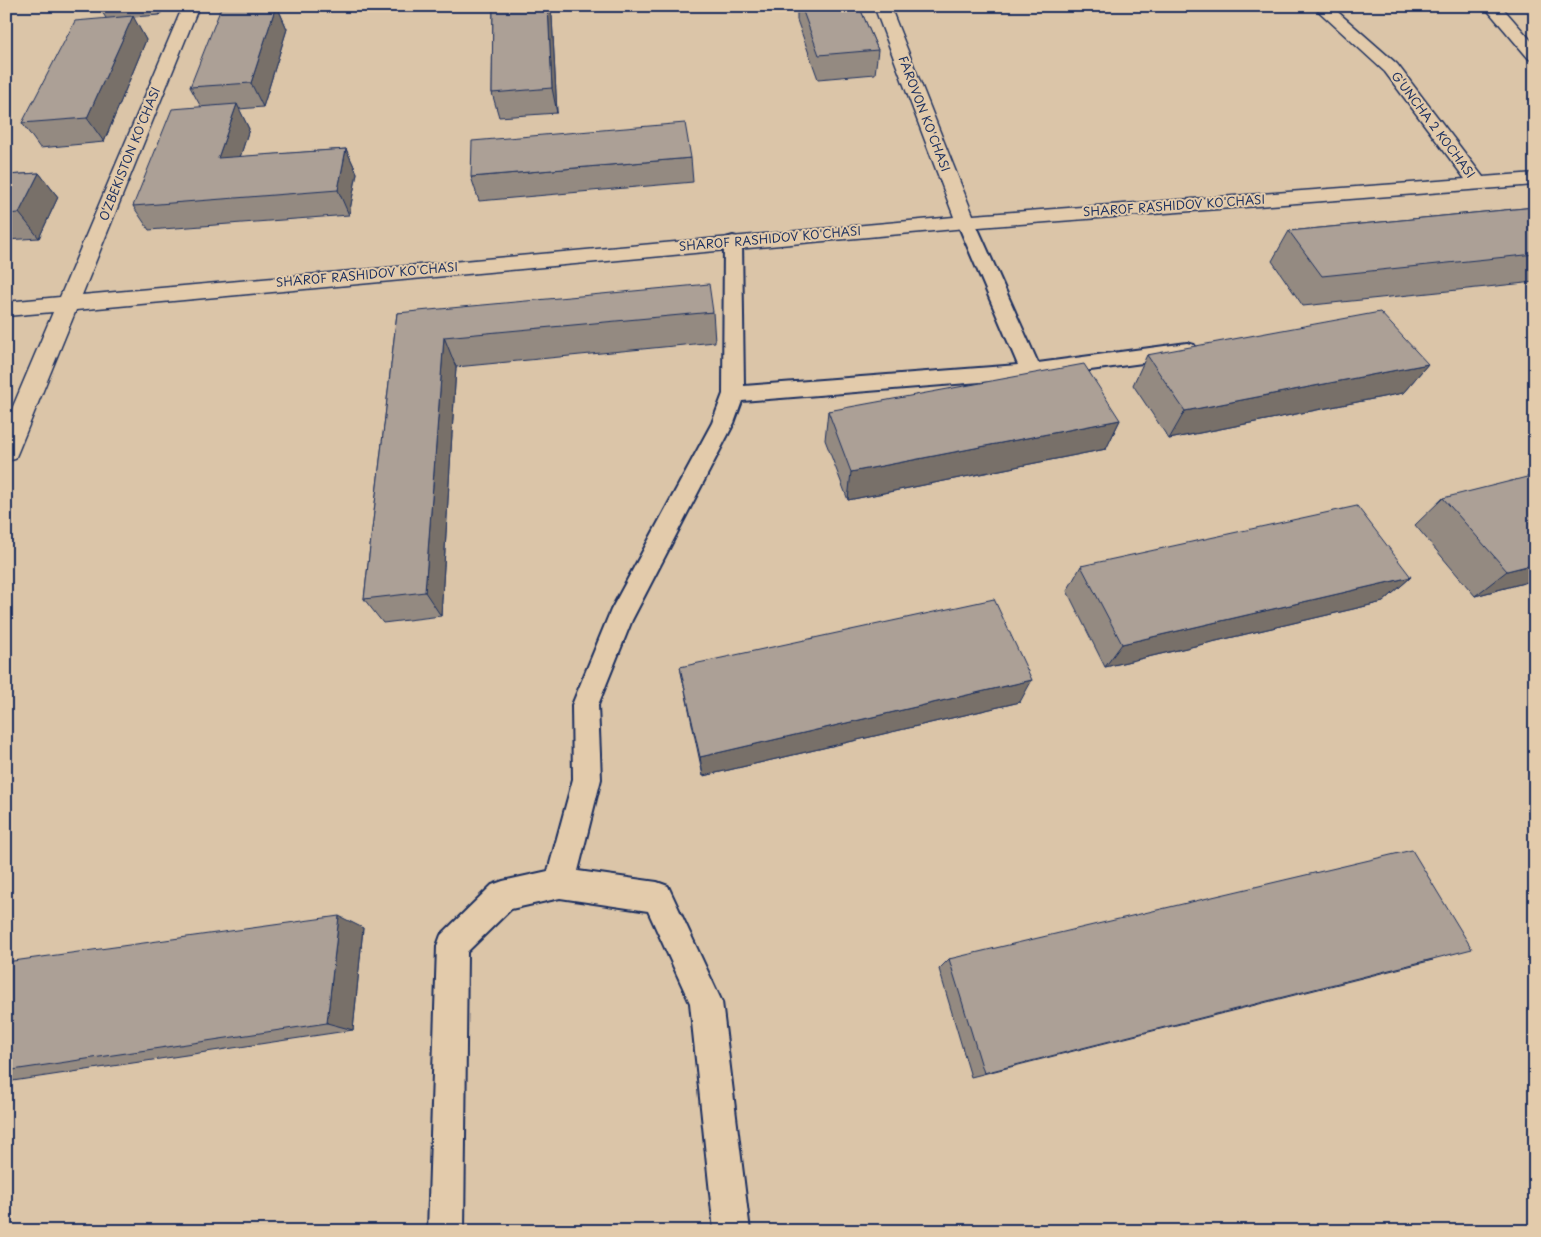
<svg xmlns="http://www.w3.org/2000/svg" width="1541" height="1237" font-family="'Playpen Sans',sans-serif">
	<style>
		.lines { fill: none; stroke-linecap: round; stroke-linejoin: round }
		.lane-casing { stroke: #1b2f5e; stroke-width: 4 }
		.street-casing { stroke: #1b2f5e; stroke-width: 3 }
		.lane { fill: #e3cbab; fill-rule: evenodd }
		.street { fill: #e3cbab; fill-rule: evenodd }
		.wall { fill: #948a81; stroke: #1b2f5e }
		.shaded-wall { fill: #787069; stroke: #1b2f5e }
		.building { fill: #aca096; stroke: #1b2f5e }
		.labels { text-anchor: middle; stroke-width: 4; stroke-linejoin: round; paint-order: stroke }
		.far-street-label { font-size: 12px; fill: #1b2f5e; stroke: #e3cbab }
	</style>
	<rect width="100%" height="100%" fill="#dbc5a8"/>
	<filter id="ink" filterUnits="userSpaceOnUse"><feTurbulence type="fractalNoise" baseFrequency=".02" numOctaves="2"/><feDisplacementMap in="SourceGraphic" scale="10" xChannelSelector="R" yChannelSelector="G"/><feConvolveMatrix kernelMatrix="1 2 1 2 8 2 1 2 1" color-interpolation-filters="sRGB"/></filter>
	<g filter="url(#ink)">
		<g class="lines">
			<g class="lane-casing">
				<path id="lane" d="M966,216l6,2 3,4 63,141 149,-20 7,2 3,5 -3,5 -7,2 -156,21 -289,23 -8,22 -102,197 -34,85 3,74 -23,92 79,11 11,4 54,116 28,229h-36l-24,-228 -42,-92 -88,-13 -49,11 -44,43 -3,279h-36l9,-285 4,-11 51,-50 11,-4 45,-10 25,-92 -1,-74 39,-95 101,-187 11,-29 1,-152 2,-4 7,-2 7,2 2,4 2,144 274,-21 -61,-143 3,-4z"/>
			</g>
			<g class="street-casing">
				<path id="street" d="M183,6h16l-117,289 872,-78 -80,-211h16l83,209 492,-36 -80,-107 -72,-66h18l66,58 86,113 52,-4v12l-569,43 -890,82 -58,142 -3,7 -9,2v-38l47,-111 -47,4v-14l54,-5z
					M1484,6h17l34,39v15l-6,-1z"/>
			</g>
			<use href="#lane" class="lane"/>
			<use href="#street" class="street"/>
		</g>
		<path class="wall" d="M98,6h66l-4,9 -27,2 13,23 -42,102 -64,6 -18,-25 84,-105z
			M256,6h21l10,23 -24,78 -24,2 10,20 -9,28 106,-8 11,24 -8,42 -200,15 -16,-24 68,-99 -11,-20z
			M493,6h57l2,11 5,96 -58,4 -7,-24z
			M797,6h62l19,44 -3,24 -57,5 -21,-59z
			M691,158l2,24 -214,19 -8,-24z
			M39,173l19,24 -19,41 -33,2v-65z
			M1535,207v75l-232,24 -31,-45 17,-30z
			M713,312l2,30 -259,25 -15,249 -58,7 -19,-24 33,-286z
			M1147,355l281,9 -25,29 -234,46 -36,-54z
			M828,411l292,9 -14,29 -258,51 -23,-60z
			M1443,498l92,82 -60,16 -60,-71z
			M1081,566l330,11 -28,25 -278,65 -38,-76z
			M680,667l340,35 -317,74z
			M363,928l-10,102 -347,52v-120z
			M949,959l484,1 -462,117 -32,-108z"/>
		<path class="shaded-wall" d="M156,6h8l-4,9z
			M276,6h1l10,23 -24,78 -12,-24z
			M548,6h2l2,11 5,96 -5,-25z
			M133,16l13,24 -42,102 -17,-24z
			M237,104l12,25 -17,54 -14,-25z
			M346,149l11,24 -8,42 -11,-25z
			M39,173l19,24 -19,41 -20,-25z
			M444,337l12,30 -15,249 -16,-24z
			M1428,364l-25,29 -234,46 16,-28z
			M1120,420l-14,29 -258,51 3,-28z
			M1535,564v16l-60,16 32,-25z
			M1411,577l-28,25 -278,65 17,-23z
			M1032,680l-12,22 -317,74 -3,-19z
			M339,916l24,12 -10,102 -26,-7z"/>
		<path class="building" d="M256,6h20l-25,77 -61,4 31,-79z
			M493,6h55l4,82 -60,5z
			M801,6h58l19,44 -59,5z
			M133,16l-46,102 -65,5 53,-102z
			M237,104l-19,54 128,-9 -8,41 -205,16 39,-97z
			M685,123l6,35 -220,19 1,-36z
			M39,173l-20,40 -13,1v-39z
			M1535,207v47l-213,22 -33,-45z
			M709,284l4,28 -269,25 -19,255 -61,7 33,-286z
			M1380,312l48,52 -243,47 -38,-56z
			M1084,364l36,56 -269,52 -23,-61z
			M1535,475v89l-28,7 -64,-73z
			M1357,506l54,71 -289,67 -41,-78z
			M994,599l38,81 -332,77 -20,-90z
			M1412,850l60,99 -488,124 -35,-114z
			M339,916l-12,107 -321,48v-109z"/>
	</g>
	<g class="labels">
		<g class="far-street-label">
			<text transform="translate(924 114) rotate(69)" y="4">FAROVON KO'CHASI</text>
			<text transform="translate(1433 125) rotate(53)" y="4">G‘UNCHA 2 KOCHASI</text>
			<text transform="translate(130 154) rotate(-68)" y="4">O‘ZBEKISTON KO'CHASI</text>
			<text transform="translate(1174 206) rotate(-4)" y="4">SHAROF RASHIDOV KO'CHASI</text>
			<text transform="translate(770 239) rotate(-5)" y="4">SHAROF RASHIDOV KO'CHASI</text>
			<text transform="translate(367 275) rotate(-5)" y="4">SHAROF RASHIDOV KO'CHASI</text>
		</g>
	</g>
	<rect width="1541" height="1237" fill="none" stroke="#e3cbab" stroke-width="25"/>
	<rect x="12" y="12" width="1516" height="1212" fill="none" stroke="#1b2f5e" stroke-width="2" filter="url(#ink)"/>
</svg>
